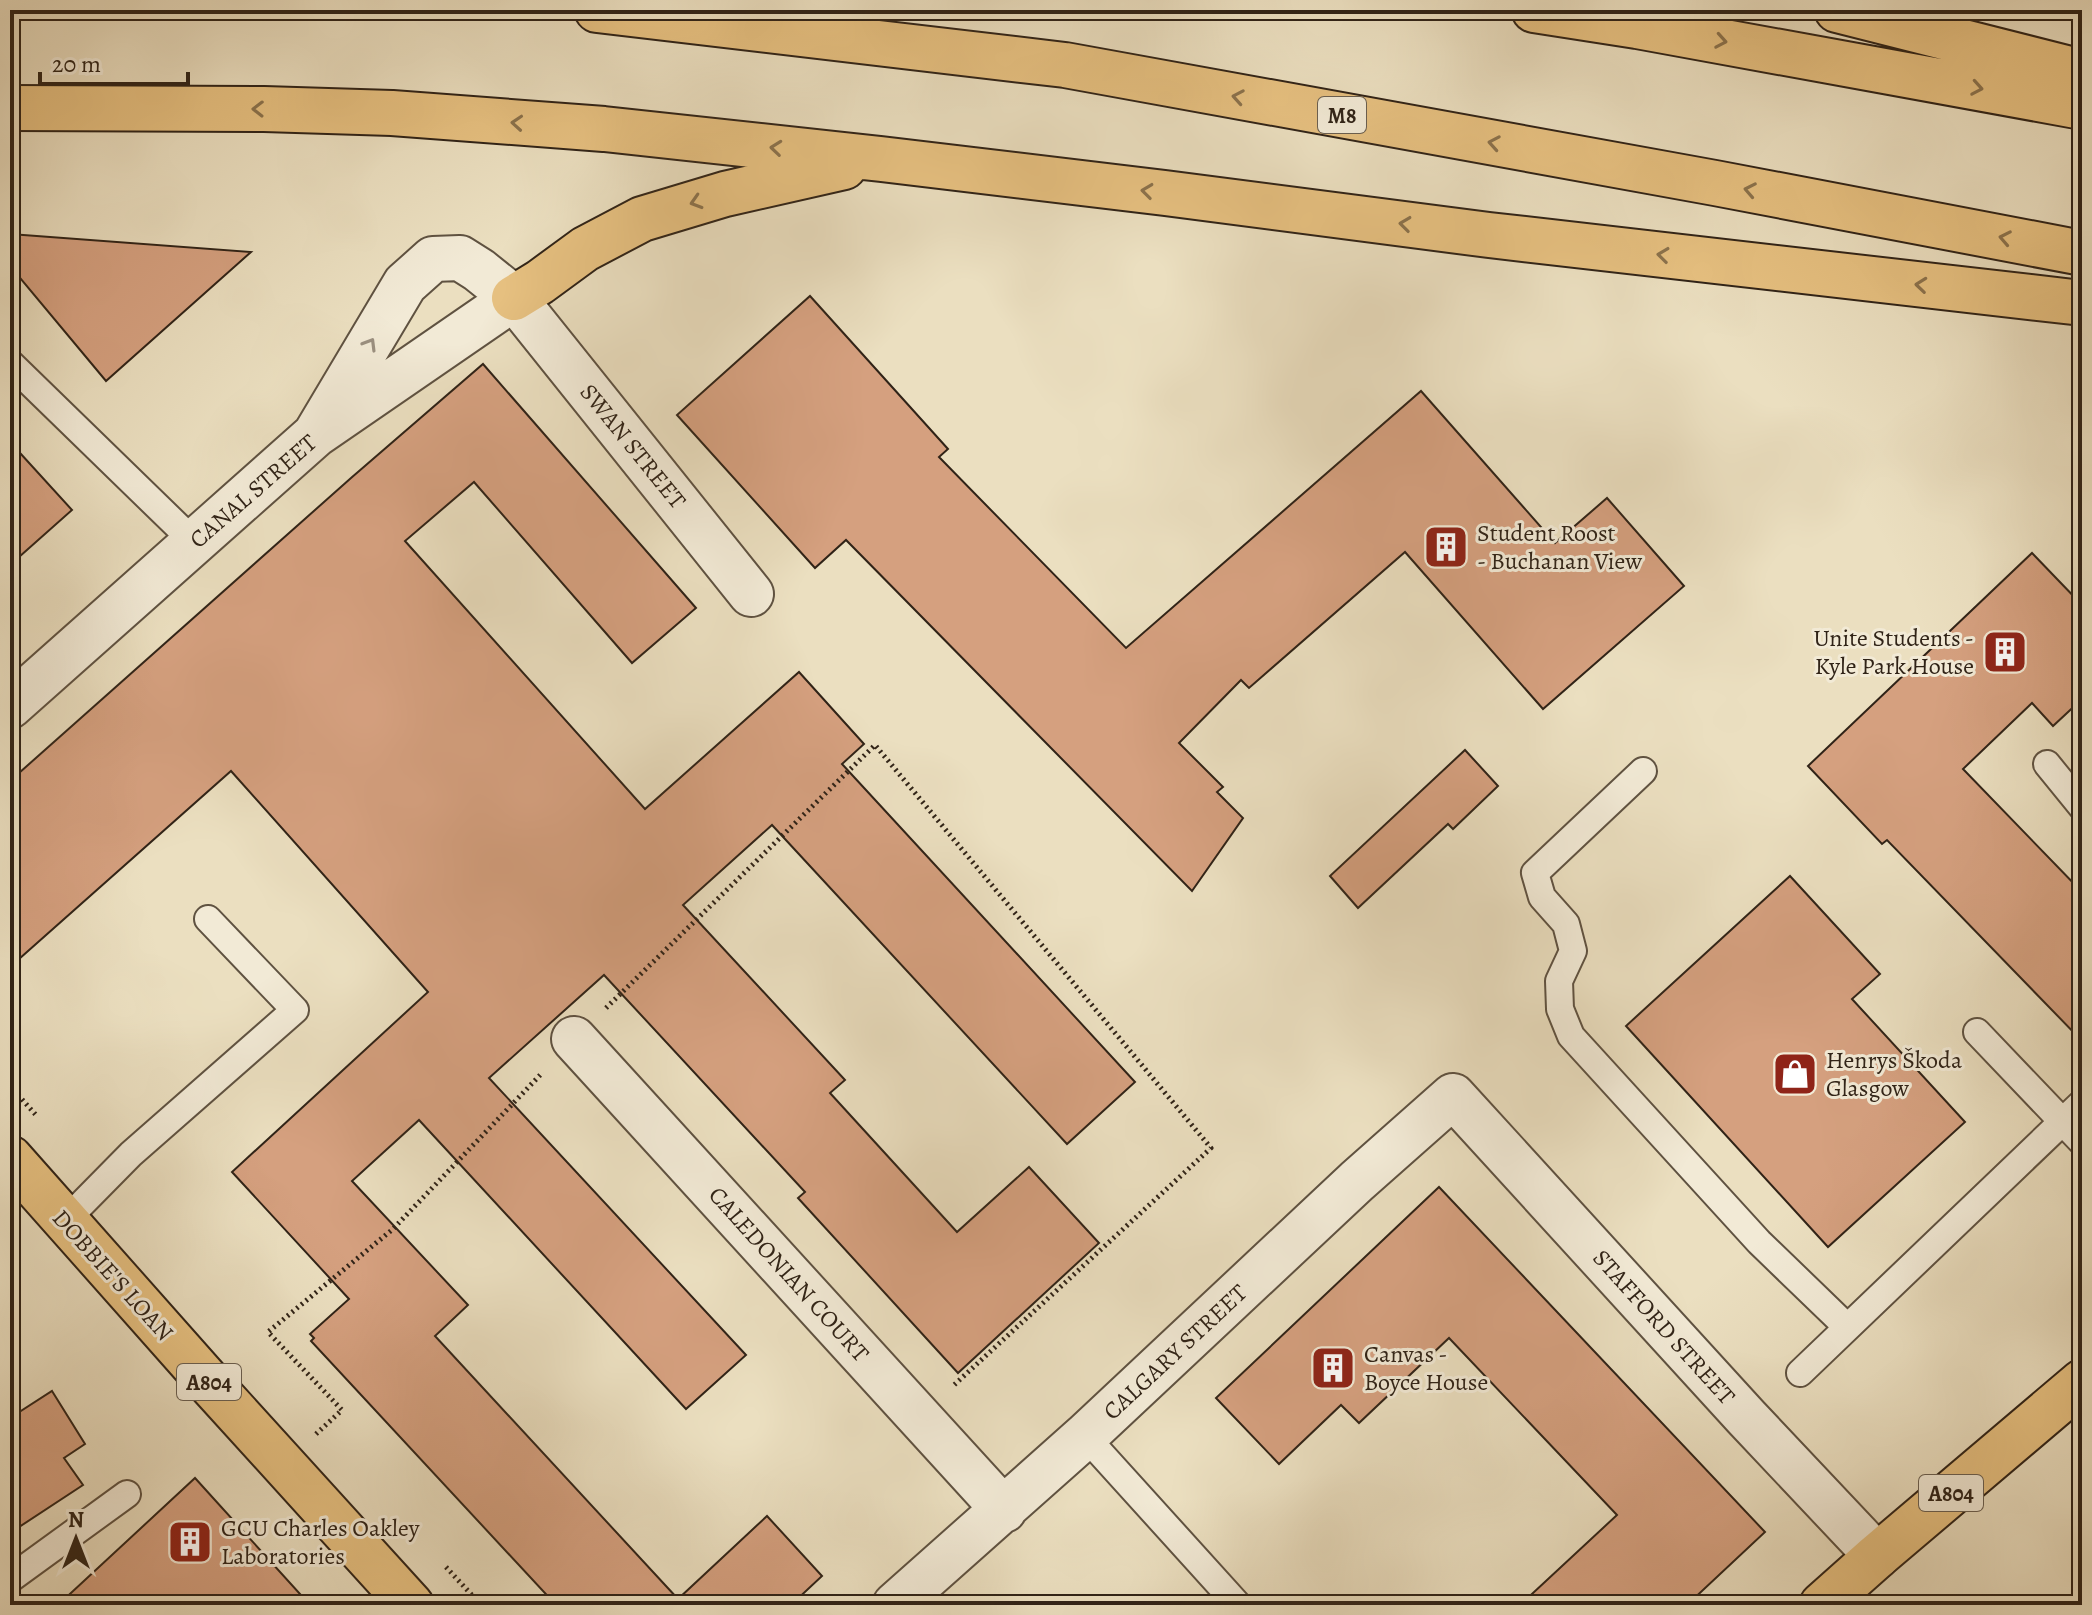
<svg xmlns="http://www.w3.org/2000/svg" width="2092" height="1615" font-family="Alegreya,serif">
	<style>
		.building { fill: #d5a07f; stroke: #302317; stroke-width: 2 }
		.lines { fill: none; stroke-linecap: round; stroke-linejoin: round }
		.service-casing { stroke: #5f5241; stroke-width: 30 }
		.minor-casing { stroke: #5f5241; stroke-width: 48 }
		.primary-casing { stroke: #302317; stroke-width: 48 }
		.motorway-casing { stroke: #302317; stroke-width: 48 }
		.path { stroke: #302317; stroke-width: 5; stroke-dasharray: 2 4; stroke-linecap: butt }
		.service { stroke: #f2ead6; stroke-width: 26 }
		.minor { stroke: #f2ead6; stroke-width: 44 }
		.primary { stroke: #e6c080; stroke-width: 44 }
		.motorway { stroke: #e6c080; stroke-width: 44 }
		.oneway { stroke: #8b724c }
		.oneway2 { stroke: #9b9080 }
		.labels { text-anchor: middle; stroke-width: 6; stroke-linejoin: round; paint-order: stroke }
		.shield { fill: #f2ead6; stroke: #6a5f50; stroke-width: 2 }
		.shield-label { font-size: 22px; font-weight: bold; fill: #302317 }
		.street-label { font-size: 24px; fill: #302317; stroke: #f2ead6 }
		.poi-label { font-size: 24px; fill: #302317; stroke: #f2ead6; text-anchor: start }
	</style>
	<rect width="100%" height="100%" fill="#ebdfc0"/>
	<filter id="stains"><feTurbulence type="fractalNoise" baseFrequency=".0025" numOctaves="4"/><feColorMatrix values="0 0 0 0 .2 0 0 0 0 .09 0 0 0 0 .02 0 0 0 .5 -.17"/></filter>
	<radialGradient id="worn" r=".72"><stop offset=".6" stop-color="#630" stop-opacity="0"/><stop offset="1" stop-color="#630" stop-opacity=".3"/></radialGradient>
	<path class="building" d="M10,234l241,18 -145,129 -96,-115z
		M810,296l138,153 -9,8 187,191 295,-257 134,152 52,-45 77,88 -141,123 -138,-157 -156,136 -8,-8 -62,63 44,44 -6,5 26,26 -51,73 -346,-351 -31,28 -138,-153z
		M483,364l213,244 -64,55 -158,-181 -69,59 240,268 154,-137 65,72 -22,20 293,318 -68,62 -295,-319 -89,80 162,175 -15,13 127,139 72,-65 70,76 -141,130 -160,-175 7,-6 -201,-217 -115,103 257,277 -60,54 -267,-289 -67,61 116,124 -33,31 243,263 89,-83 55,60 -31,29h-235l-245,-264 3,-3 -4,-4 39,-35 -117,-127 196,-180 -197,-221 -221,196v-186l341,-303z
		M10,442l62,68 -62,55z
		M2032,553l50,52v94l-29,27 -21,-23 -69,66 119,123v149l-195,-201 -5,4 -74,-78z
		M1465,750l33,36 -45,43 -5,-5 -90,84 -28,-32z
		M1790,876l90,98 -28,25 113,123 -137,125 -202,-221z
		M1439,1187l326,345 -78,73h-167l97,-90 -168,-177 -90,85 -18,-18 -62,59 -63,-66z
		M52,1391l33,53 -21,14 19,27 -73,48v-115z
		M195,1478l115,127h-252z"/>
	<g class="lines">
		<g class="service-casing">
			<path id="service" d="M10,363l184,179
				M2047,764l35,43
				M1643,771l-108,102 7,24 24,27 7,27 -14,30 1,28 11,27 188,206 88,85
				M1977,1032l105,110
				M65,1221l66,-67 164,-144 -87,-91
				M1800,1373l282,-270
				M1085,1436l153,169
				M10,1579l117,-85"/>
		</g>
		<g class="minor-casing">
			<path id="minor" d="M315,435l90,-151 28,-25 27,-1 19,12 35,28 237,296
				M10,706l305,-271 199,-137
				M574,1039l430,471
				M895,1605l190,-169 272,-255 96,-85 293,321 131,139"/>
		</g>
		<g class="primary-casing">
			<path id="primary" d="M10,1158l203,229 198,218
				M1822,1605l55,-49 205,-174"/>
		</g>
		<g class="motorway-casing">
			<path id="motorway" d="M597,10l468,55 650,118 367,70
				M1534,10l103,16 445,81
				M1837,10l245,62
				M10,108l254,1 128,4 212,16 277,30 284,34 324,42 593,68
				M514,298l26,-16 45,-33 57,-30 83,-25 119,-27"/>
		</g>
		<path class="path" d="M606,1008l269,-263 336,403 -258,238
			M10,1086l26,29
			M316,1434l26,-24 -74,-78 125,-103 150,-157
			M446,1567l35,38"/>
		<use href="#service" class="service"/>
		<use href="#minor" class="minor"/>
		<use href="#primary" class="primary"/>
		<use href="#motorway" class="motorway"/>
	</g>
	<defs><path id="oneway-chevron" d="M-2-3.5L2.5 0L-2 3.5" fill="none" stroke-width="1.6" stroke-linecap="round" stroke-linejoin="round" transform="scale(2)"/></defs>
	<g class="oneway">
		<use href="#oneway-chevron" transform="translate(1721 41) rotate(10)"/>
		<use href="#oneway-chevron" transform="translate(1977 88) rotate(10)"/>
		<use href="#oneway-chevron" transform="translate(1238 97) rotate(-170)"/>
		<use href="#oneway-chevron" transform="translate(258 109) rotate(-179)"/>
		<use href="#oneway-chevron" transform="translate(517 123) rotate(-176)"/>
		<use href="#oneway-chevron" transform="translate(1494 143) rotate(-170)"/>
		<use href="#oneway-chevron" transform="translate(776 148) rotate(-174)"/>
		<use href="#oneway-chevron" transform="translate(1750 190) rotate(-169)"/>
		<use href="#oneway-chevron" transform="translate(1147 191) rotate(-173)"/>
		<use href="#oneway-chevron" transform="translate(696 202) rotate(163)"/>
		<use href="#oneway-chevron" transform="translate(1405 224) rotate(-173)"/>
		<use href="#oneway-chevron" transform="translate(2005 238) rotate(-169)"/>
		<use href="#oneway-chevron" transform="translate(1663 255) rotate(-173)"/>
		<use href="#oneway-chevron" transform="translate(1921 285) rotate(-174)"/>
	</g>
	<use class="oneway2" href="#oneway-chevron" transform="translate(370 344) rotate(-59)"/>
	<defs>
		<g id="building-square" transform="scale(2.3)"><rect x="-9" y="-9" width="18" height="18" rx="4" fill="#8f2418" stroke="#f2ead6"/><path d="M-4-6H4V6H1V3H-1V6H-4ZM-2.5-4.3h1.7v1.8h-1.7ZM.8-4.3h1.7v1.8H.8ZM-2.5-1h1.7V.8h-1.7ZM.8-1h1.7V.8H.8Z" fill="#fff"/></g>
		<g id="shop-square" transform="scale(2.3)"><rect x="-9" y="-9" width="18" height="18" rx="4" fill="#8f2418" stroke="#f2ead6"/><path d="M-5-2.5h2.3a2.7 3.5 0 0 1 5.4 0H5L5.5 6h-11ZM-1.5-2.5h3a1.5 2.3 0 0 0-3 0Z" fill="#fff"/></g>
	</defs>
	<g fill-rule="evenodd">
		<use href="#building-square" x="1446" y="547"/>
		<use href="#building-square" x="2005" y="652"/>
		<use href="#shop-square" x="1795" y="1074"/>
		<use href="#building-square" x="1333" y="1368"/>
		<use href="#building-square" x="190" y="1542"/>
	</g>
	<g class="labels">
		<g class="shield">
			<rect x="1318" y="97" width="48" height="36" rx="6"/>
			<rect x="177" y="1364" width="64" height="36" rx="6"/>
			<rect x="1919" y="1475" width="64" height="36" rx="6"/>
		</g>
		<g class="shield-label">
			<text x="1342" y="123">M8</text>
			<text x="209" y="1390">A804</text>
			<text x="1951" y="1501">A804</text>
		</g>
		<g class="street-label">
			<text transform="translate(633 446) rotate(51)" y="8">SWAN STREET</text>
			<text transform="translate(253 491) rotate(-41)" y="8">CANAL STREET</text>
			<text transform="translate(789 1274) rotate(48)" y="8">CALEDONIAN COURT</text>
			<text transform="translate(113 1275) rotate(48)" y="8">DOBBIE'S LOAN</text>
			<text transform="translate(1664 1327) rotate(48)" y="8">STAFFORD STREET</text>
			<text transform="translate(1175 1352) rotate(-43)" y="8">CALGARY STREET</text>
		</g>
		<g class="poi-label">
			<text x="1477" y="541">Student Roost<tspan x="1477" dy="28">- Buchanan View</tspan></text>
			<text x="1974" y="646" text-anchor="end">Unite Students -<tspan x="1974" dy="28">Kyle Park House</tspan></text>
			<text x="1826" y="1068">Henrys Škoda<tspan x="1826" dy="28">Glasgow</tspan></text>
			<text x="1364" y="1362">Canvas -<tspan x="1364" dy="28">Boyce House</tspan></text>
			<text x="221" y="1536">GCU Charles Oakley<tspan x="221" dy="28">Laboratories</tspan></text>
		</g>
	</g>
	<rect width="2092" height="1615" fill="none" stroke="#ebdfc0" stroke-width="40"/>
	<rect x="12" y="12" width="2068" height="1591" fill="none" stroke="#302317" stroke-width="4"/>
	<rect x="20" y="20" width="2052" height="1575" fill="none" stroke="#302317" stroke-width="2"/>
	<g transform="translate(76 1539)" stroke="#f2ead6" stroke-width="6" paint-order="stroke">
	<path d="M0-6L14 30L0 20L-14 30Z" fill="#302317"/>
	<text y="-12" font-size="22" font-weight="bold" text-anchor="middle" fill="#302317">N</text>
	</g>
	<path d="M40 72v12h148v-12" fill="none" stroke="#302317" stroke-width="4"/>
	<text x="52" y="72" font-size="24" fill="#302317" stroke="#f2ead6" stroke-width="6" paint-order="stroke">20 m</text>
	<rect width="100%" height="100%" filter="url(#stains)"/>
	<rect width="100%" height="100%" fill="url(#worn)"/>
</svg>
